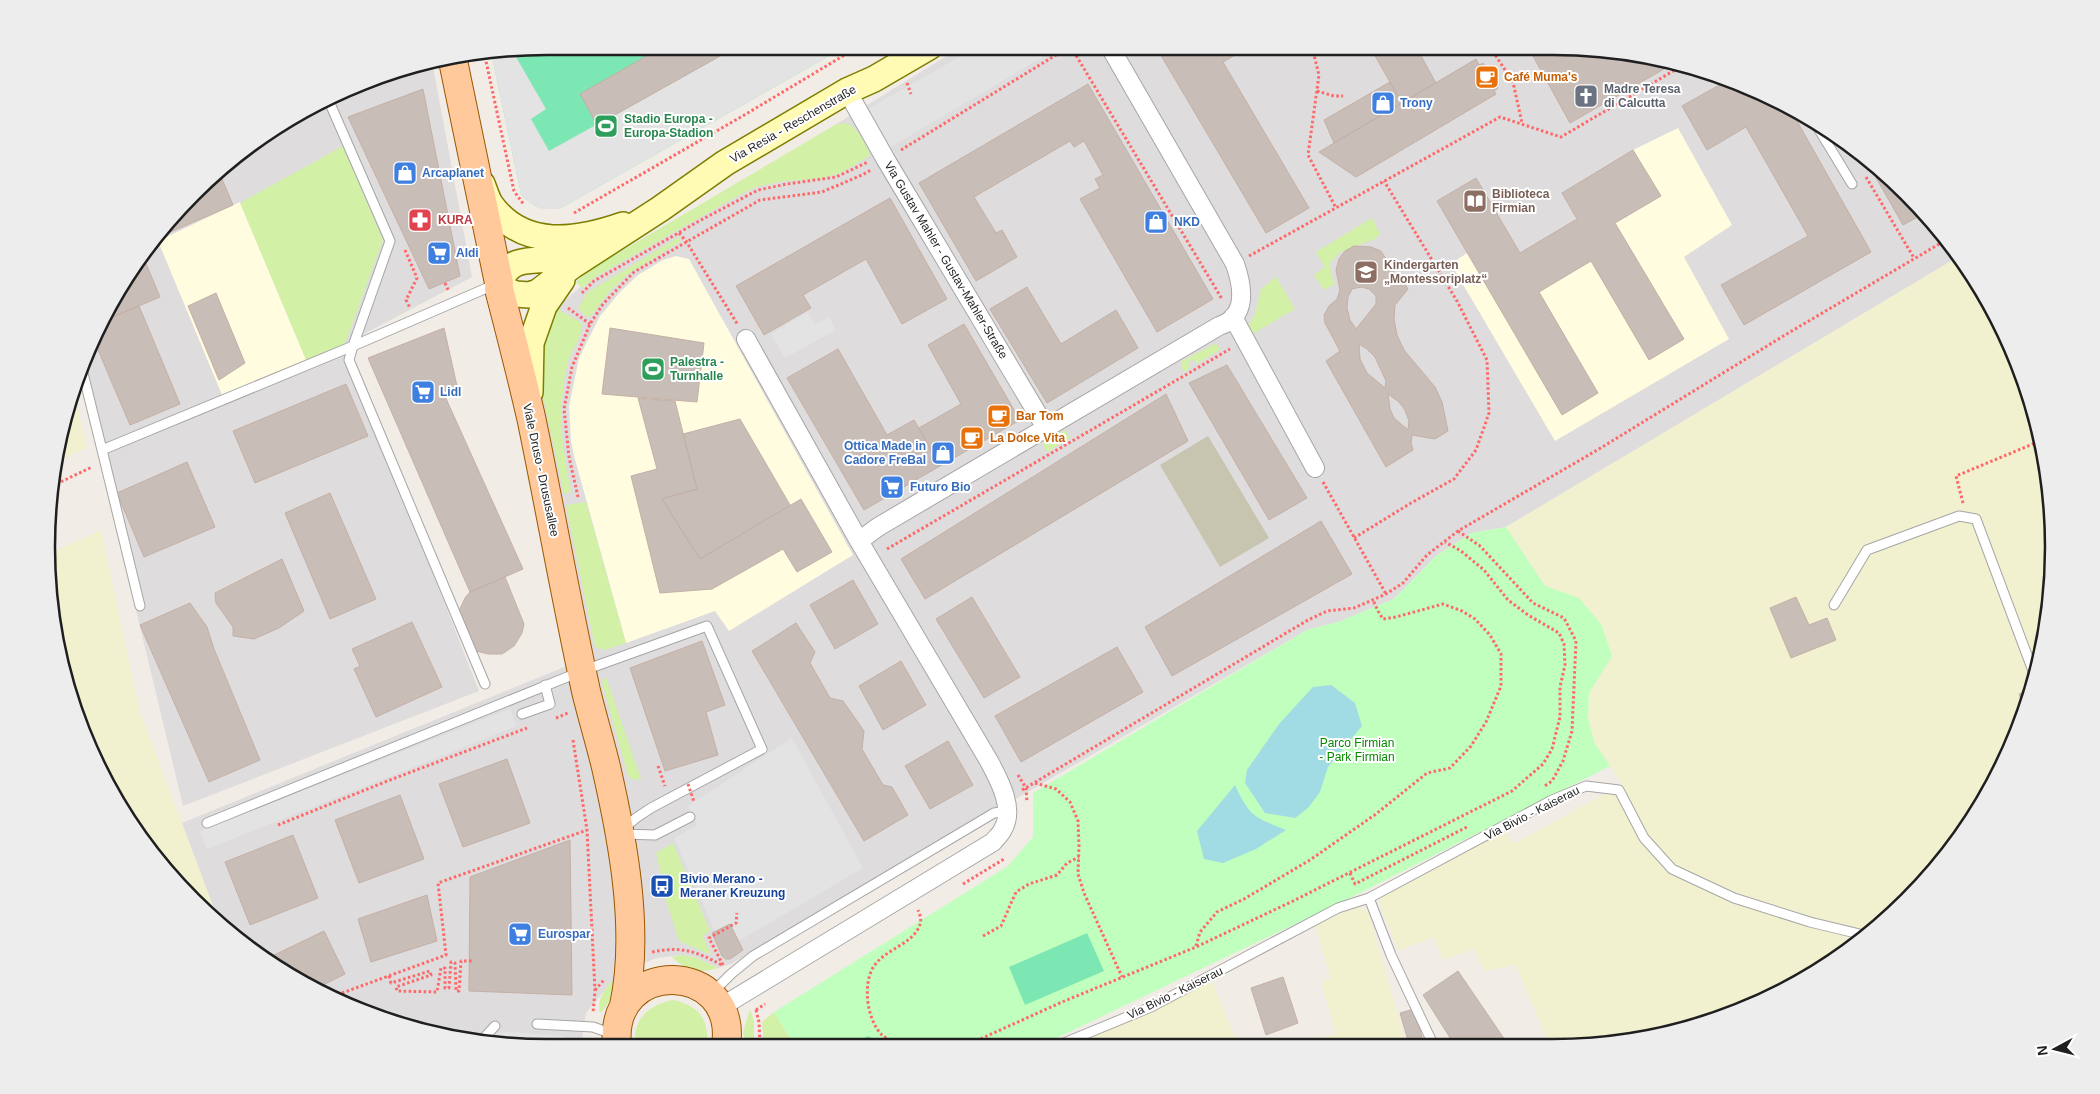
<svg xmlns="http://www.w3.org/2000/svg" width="2100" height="1094" font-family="Helvetica,sans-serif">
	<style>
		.residential { fill: #dedcdc }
		.education { fill: #fffce0 }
		.construction { fill: #c7c4af }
		.farmland { fill: #f1f0cf }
		.grass { fill: #d2f0a6 }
		.park { fill: #c0ffbe }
		.pitch { fill: #7ce7b2 }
		.parking { fill: #e3e3e3 }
		.water { fill: #a1dbe3 }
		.building { fill: #c9bdb7; stroke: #c4b0a6; fill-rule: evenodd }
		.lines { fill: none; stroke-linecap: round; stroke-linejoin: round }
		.lane-casing { stroke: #a6a6a6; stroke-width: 11 }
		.street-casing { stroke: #a6a6a6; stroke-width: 20 }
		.secondary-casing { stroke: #7d7d00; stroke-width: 28 }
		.primary-casing { stroke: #9b5700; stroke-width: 30 }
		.path { stroke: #ff6869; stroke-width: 3; stroke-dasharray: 2.5 2.5; stroke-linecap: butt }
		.lane { stroke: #fff; stroke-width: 9 }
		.street { stroke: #fff; stroke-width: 18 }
		.secondary { stroke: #fffbb5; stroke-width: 25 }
		.primary { stroke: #ffc99c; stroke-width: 28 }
		.path-bridge { stroke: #ff6869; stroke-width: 3; stroke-dasharray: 2.5 2.5; stroke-linecap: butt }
		.labels { text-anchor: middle; stroke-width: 4; stroke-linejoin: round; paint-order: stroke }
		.food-label { font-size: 12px; font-weight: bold; fill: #c56008; stroke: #fff; text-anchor: start }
		.worship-label { font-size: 12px; font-weight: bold; fill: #5b616d; stroke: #fff; text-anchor: start }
		.shop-label { font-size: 12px; font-weight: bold; fill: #366cbe; stroke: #fff; text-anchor: start }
		.leisure-label { font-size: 12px; font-weight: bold; fill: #27864d; stroke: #fff; text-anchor: start }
		.street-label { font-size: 12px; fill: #1f1f1f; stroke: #fff }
		.education-label { font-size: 12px; font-weight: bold; fill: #785e54; stroke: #fff; text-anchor: start }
		.health-label { font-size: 12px; font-weight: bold; fill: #be3a42; stroke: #fff; text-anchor: start }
		.park-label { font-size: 12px; fill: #058a01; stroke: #fff }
		.transit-label { font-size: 12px; font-weight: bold; fill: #164399; stroke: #fff; text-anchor: start }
		.rim { fill: none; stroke: #1f1f1f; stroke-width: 2.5 }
	</style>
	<rect width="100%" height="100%" fill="#f1ece5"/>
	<path class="residential" d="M950,47h635l98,16 92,35 83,52 72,67 28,40 -452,270 -35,6 -35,23 -42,43 -56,23 -31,8 -576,334 -13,4 -23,-11 -15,-2 -23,3 -31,12 -12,9 -28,34 -5,33 -66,1 -97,-16 -93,-35 -83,-52 -22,-19 -38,-102 407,-166 -51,-247 19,-103 43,-37 353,-218z
		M432,61l40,216 -127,67 4,16 130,331 -296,115 -104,-434 5,-17 46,-86 41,-52 71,-67 55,-37 89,-40z"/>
	<path class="education" d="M1678,128l54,97 -48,32 45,82 -174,102 -104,-177 16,-11 95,161 36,-21 -59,-101 52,-31 58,99 35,-21 -69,-116 45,-27 -27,-46z
		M240,202l67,160 -85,33 -64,-154z
		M676,256l13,3 164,296 -124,76 -14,-20 -89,32 -52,-187 -3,-15 -2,-35 10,-48 21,-42 20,-24 18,-17 25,-15z"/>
	<path class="construction" d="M1208,436l61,102 -49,29 -60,-102z"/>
	<path class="farmland" d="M1958,257l29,40 40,89 22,96 4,98 -16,97 -35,92 -73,108 -70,62 -16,-2 7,10 -19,16 -87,47 -125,33 -70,1 -33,-79 -32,6 -10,-22 -31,11 -9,-23 -36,14 -19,-49 7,-10 120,-60 8,12 108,-60 -28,-42 -6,-24 1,-25 23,-37 -33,-58 -34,-12 -39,-59z
		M73,389l14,59 -31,14 7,-44z
		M101,530l38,179 81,216 -27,-24 -62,-76 -47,-86 -21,-63 -16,-96v-25z
		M1356,906l12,5 38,133h-102l32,-10 -15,-51 10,-5 -16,-53z
		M1212,981l26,64h-175z"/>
	<path class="grass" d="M845,123c14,4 19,20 26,32l-30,18 -23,6 -34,2 -28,6 -20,10 -139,79 -15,12 -6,-6 15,-13 244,-144z
		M343,146l40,94 -38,104 -38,18 -67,-159z
		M1372,218l8,16 -5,5 -35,13 -10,11 1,12 4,9 -11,6 -10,-15 11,-8 -9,-15z
		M679,237l2,4 -53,33 -18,17 -19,25 -4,1 -9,-9 10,-16z
		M1276,277l19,32 -46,27 -2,-8 8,-14 6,-25z
		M554,307l28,16c1,16 -13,29 -15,43 -10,50 -5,77 4,126l-7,2 -24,-111 -1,-24z
		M1216,343l4,7 -24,14 -3,-5 -5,3 2,6 -6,4 -3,-6 1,-5z
		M1065,430l5,8 -23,14 -5,-9z
		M586,502l40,141 -21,7 -10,-3 -29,-142z
		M606,677l35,102 -7,1 -6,-4 -26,-94z
		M673,843l37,88 -7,5 8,19 -32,-14 -15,-47 6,-3 -4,-16h-5l-5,-22z
		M680,955l15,2 23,11c-19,6 -33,2 -46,-11z
		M614,979c-1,15 -3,24 -14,34 -3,-15 4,-23 14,-34z
		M674,1000c26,7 35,19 33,46h-70c-8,-25 14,-43 37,-46z
		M750,1009l4,12v25h-6l-5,-13z
		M774,1012l21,34h-31l-2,-24z"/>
	<path class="park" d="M1506,527l39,59 34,12 22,26 11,32 -23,37 -1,25 6,24 16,24 -252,128 -316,151 -247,1 -21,-34 234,-146 25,-29v-44l274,-163 31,-8 56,-23 42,-43 35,-23z"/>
	<path class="pitch" d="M547,46l298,1 -286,162c-19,0 -25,-1 -38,-15l-30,-142z
		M1087,933l17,38 -79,34 -16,-38z
		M868,1036l17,10h-37z"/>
	<path class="parking" d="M738,46l107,1 -286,162h-17l-12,-6 -9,-9 -30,-142 21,-2 34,59 -15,10 18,32z
		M977,47h80l1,1 -169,100 -21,-39z
		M422,63l1,5 -76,31 -3,-7 42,-19z
		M808,312l7,12 14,-7 7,13 -51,28 -14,-24z
		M510,709l7,17 -310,123 -7,-18z
		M792,738l71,130 -124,73 -9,-17 -15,8 -41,-94 23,-13 -9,-19z
		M508,1032l56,4v11h-49l-45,-8 4,-4z"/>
	<path class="water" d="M1331,685l24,18 7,23 -34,41 -8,25 -12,16 -13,10 -30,-5 -20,-30 2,-13 32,-46 34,-37z
		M1235,785c15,32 19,32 51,45l-30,19 -33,14 -19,-4 -7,-28z"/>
	<path class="building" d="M664,46h74l-141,79 -17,-31z
		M1156,47h93l-26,15 86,146 -43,25z
		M1370,47h46l20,36 -34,20z
		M1528,47h57l74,12 5,10 -94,54z
		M1476,59l3,6 4,-2 15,25 -4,3 2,3 -133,79 -7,4 -37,-25z
		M1728,80l47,18 14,9 82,145 -127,73 -23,-40 87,-49 -62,-109 -39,23 -25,-44z
		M1390,82l12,21 -68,40 -10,-23z
		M1088,84l125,215 -56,33 -77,-133 20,-11 -5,-9 8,-4 -19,-34 -10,6 -4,-6 -96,56 22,36 6,-3 15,27 -41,24 -57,-98z
		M423,89l37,187 -31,13 -81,-172z
		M1633,150l28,46 -46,27 69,116 -35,21 -58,-99 -52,31 59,101 -36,22 -125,-214 39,-23 44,75 57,-34 -15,-26z
		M1862,153l63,60 -22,12z
		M219,172l14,33 -74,32 -1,-4 13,-16z
		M890,198l57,101 -45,25 -36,-65 -63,36 8,13 -47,27 -28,-49z
		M1354,246l17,1 10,4 14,22 7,6 6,10 -13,16 -1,14 3,16 7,15 31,37 7,15 6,29 -13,8 -23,-4 -1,8 2,7 -27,17 -60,-106 14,-10 -15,-28 -1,-8 5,-9 8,-7 3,-9 -4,-20 3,-11 6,-8zM1361,287l8,2 7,7v8l-20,25 -6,-9 -3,-12 1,-11 4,-8zM1359,344l8,5 8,8 11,24 -1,7 -18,-15 -7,-14zM1388,394l11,8 6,8 4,11 -1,9 -14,-12 -4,-9z
		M142,254l18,43 -57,24 27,-52z
		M1027,287l34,57 55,-34 22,38 -91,55 -57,-94z
		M216,293l29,70 -26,17 -31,-74z
		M139,306l41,98 -50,21 -37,-87 10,-17z
		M964,324l56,96 -80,46 -21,-38 42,-24 -33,-59z
		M444,328l13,58 -14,6 80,177 -53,23 -102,-234z
		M610,328l94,15 -7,59 -95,-8z
		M838,349l49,86 27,-15 26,46 -76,44 -77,-132z
		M1227,365l80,133 -38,22 -80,-137z
		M346,384l22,52 -113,47 -22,-52z
		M1166,394l22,47 -263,158 -24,-40z
		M638,398l37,3 22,88 -35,10 38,60 101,-60 31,53 -35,20 -14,-23 -71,40 -52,4 -29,-117 26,-7z
		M740,419l50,86 -90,54 -38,-60 35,-10 -14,-55z
		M187,462l28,65 -71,30 -27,-64z
		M330,493l46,106 -46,20 -45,-106z
		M1321,521l31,53 -180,102 -27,-49z
		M282,559l22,52 -25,17 -25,11 -21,-3v-9l-17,-24 -1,-10z
		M505,577l19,47 -2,9 -8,13 -12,8h-14l-12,-3 -9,-13 -7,-18v-11l5,-11 5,-6z
		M853,580l25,44 -43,25 -25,-44z
		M972,597l48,80 -36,21 -48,-79z
		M1796,597l13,28 18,-7 9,22 -45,18 -21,-50z
		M190,603l17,24 7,22 46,111 -51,22 -69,-157z
		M412,622l30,65 -66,30 -22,-48 6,-3 -8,-17z
		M796,623l19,29 -5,11 20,35 13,3 21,30 -2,18 21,36 9,2 16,28 -44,26 -112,-190z
		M702,641l23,64 -19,7 12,43 -53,16 -35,-103z
		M1117,647l26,45 -122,70 -26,-46z
		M901,661l25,44 -43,25 -24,-44z
		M2032,690l-7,19 -6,-15z
		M948,741l25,44 -43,24 -25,-43z
		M507,759l23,64 -67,24 -24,-63z
		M400,795l24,64 -65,24 -24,-63z
		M293,835l25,63 -68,27 -25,-63z
		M570,840l2,155 -103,-4 1,-114z
		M427,895l10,46 -66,21 -13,-43z
		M730,924l13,26 -13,9h-4l-4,-3 -10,-23z
		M324,931l21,43 -30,15 -49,-30z
		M1458,971l47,69 -6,4h-45l-31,-49z
		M1283,977l15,46 -32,12 -15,-47z
		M1414,1009l10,35h-15l-9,-31z"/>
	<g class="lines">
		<g class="lane-casing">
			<path id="lane" d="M328,99l62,142 -37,105 143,-62
				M1815,123l37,61
				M353,346l-4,14 136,324
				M81,365l21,85 251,-104
				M102,450l38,156
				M1834,605l33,-55 92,-34 17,3 60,160
				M522,714l28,-10 -5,-19
				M207,823l375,-152 125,-45 55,123 -111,59 -15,10 -12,10
				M622,834l33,1 35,-18
				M1369,898l22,57 42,89
				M713,992l18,-18 22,-18 241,-143 13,-2
				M537,1024l56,3 22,8
				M481,1041l14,-15
				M1059,1045l92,-38 187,-99 31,-10 183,-98 34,-14 33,4 25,48 28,31 62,29 76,24 54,13"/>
		</g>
		<g class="street-casing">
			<path id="street" d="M847,91l39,69 160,268
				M1233,317l82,151
				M746,339l113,202
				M721,1007l272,-165c3,-4 8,-8 10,-13 12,-21 -4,-49 -14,-68l-130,-220 19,-14 341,-201c29,-9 24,-39 16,-62l-125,-217"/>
		</g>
		<g class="secondary-casing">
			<path id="secondary" d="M482,184c3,7 5,15 9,21 33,45 86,36 132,20
				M499,283l7,7 9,4 14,1 9,-3 34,-26 88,-57 65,-46 122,-72 27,-12 55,-32
				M499,283c12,-26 25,-21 49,-24 14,-2 26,-7 38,-12
				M530,392l1,-49 13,-37 18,-26"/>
		</g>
		<g class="primary-casing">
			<path id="primary" d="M452,56l47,227
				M499,289c11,42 22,85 32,128 19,91 35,183 55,274 6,25 14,51 20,76 17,74 34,164 18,239
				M617,1046c-9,-90 122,-86 109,0"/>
		</g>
		<path class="path" d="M1071,47l151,252
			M1312,47l7,28 -11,80 28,53
			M1490,47l23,35 9,41
			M484,52l30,139 10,14
			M907,83l4,11
			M1317,91l17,5h9
			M901,150l168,-103
			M1866,177l48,81
			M574,213l172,-99 112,-67
			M679,233l7,8 52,84
			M405,250l12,28 -11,22 4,8
			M1249,256l251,-139 61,20 124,-73
			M445,283l4,9
			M582,293l12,-12 23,-13 84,-48 57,-30 29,-6 49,-7 32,-15
			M568,308l22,16
			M1323,482l63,112
			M52,486l40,-19
			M578,497l-9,-40 -5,-48 8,-42 18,-43 13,-20 31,-32 126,-72 62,-8 40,-17 9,-5
			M1963,503l-7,-27 84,-35
			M1458,531l22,15 53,57 31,15 12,23 -4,90 -9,30 -11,20 -9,6
			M1354,538l57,-35 43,-24 22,-29 13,-37 -2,-53 -30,-59 -73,-120
			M887,549l343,-200
			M556,718l12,-5
			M573,740l14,90 8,161 -2,22
			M658,766l7,20
			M1018,775l8,13 1,14
			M1035,783l21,6 14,13 8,19 1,25 -1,28 6,19 38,84
			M1022,790l286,-170 19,-9 27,-3 32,-14 17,-11 24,-28 31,-24 141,-82 186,-114 161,-95
			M278,825l112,-45 137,-52
			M1350,873l5,11 114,-58
			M963,884l41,-25
			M983,936l18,-10 15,-34 13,-8 28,-9 10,-12 12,-6
			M1196,946l4,-14 17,-20 27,-13 66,-39 66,-46 51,-41 23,-5 21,-22 15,-24 15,-36v-32l-11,-19 -15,-16 -13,-8 -19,-7 -47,13 -13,2 -5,-8 -5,-11
			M652,952c30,-6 43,-1 70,13
			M723,965l-14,-27 27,-15 1,-10
			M389,976l2,7 39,-12 1,4 -35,12 1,4 40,1 4,-24h4v20h4l2,-26 4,1 1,28h3l2,-30h12
			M595,990l9,-10
			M342,993l104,-38 -8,-72 149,-53
			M756,1010l9,-6
			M756,1010l3,12 1,24
			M967,1045l95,-43 134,-55 97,-46 219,-110 31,-27 9,-15 8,-32v-30l5,-22 -1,-21 -5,-11 -31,-18 -20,-15 -24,-30 -23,-19 -16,-9
			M899,1046c-5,-4 -12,-7 -17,-11 -15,-15 -20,-51 -8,-69 11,-16 35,-21 44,-37 4,-7 3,-12 0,-19"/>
		<use href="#lane" class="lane"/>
		<use href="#street" class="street"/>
		<use href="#secondary" class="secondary"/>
		<use href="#primary" class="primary"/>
		<path class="path-bridge" d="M688,784l6,18"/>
	</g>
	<defs>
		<g id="cafe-square" transform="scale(1.25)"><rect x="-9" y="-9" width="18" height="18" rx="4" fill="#e8710a" stroke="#fff"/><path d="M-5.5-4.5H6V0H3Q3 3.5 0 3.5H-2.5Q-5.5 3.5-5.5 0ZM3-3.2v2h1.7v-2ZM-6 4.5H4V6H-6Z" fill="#fff"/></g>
		<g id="church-square" transform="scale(1.25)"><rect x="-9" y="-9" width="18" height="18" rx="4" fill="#6b7280" stroke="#fff"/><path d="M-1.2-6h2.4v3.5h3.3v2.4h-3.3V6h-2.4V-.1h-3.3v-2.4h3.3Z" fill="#fff"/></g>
		<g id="shop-square" transform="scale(1.25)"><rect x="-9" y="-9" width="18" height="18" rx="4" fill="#3f7fe0" stroke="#fff"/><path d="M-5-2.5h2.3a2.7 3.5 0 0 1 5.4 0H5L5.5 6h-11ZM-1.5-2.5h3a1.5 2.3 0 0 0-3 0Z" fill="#fff"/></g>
		<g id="stadium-square" transform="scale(1.25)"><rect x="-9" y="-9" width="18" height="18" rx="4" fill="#2e9e5b" stroke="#fff"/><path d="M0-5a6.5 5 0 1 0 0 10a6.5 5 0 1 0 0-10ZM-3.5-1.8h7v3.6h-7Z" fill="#fff"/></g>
		<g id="library-square" transform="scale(1.25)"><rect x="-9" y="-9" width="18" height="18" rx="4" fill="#8d6e63" stroke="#fff"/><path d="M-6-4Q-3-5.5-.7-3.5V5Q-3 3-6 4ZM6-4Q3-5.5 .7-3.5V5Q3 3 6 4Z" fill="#fff"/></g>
		<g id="pharmacy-square" transform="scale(1.25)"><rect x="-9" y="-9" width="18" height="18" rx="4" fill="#e0444e" stroke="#fff"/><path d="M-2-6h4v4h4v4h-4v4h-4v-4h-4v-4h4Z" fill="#fff"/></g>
		<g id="supermarket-square" transform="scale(1.25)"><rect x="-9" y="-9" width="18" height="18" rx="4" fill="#3f7fe0" stroke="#fff"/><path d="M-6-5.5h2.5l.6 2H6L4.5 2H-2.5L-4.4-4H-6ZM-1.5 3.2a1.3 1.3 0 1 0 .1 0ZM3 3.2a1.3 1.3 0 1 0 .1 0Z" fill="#fff"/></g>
		<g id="school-square" transform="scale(1.25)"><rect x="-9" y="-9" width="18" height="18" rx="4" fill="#8d6e63" stroke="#fff"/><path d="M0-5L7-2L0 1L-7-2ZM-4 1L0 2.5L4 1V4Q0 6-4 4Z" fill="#fff"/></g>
		<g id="bus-square" transform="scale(1.25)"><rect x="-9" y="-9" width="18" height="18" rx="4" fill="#1a4fb4" stroke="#fff"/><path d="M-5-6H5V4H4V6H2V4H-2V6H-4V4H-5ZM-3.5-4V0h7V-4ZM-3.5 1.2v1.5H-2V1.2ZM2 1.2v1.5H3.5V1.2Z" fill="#fff"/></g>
	</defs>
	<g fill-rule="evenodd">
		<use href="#cafe-square" x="1487" y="77"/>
		<use href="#church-square" x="1586" y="96"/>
		<use href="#shop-square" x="1383" y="103"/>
		<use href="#stadium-square" x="606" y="126"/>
		<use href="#shop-square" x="405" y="173"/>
		<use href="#library-square" x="1475" y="201"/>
		<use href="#pharmacy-square" x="420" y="220"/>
		<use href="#shop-square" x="1156" y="222"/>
		<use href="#supermarket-square" x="439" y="253"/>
		<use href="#school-square" x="1366" y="272"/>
		<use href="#stadium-square" x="653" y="369"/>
		<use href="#supermarket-square" x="423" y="392"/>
		<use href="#cafe-square" x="999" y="416"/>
		<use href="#cafe-square" x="972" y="438"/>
		<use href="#shop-square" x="943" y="453"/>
		<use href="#supermarket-square" x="892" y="487"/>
		<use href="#bus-square" x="662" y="886"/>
		<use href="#supermarket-square" x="520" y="934"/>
	</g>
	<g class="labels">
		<g class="food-label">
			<text x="1504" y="81">Café Muma's</text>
			<text x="1016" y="420">Bar Tom</text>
			<text x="990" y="442">La Dolce Vita</text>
		</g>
		<g class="worship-label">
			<text x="1604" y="93">Madre Teresa<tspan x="1604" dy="14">di Calcutta</tspan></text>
		</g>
		<g class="shop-label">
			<text x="1400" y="107">Trony</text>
			<text x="422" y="177">Arcaplanet</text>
			<text x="1174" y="226">NKD</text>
			<text x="456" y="257">Aldi</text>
			<text x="440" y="396">Lidl</text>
			<text x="926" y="450" text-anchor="end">Ottica Made in<tspan x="926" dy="14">Cadore FreBal</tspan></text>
			<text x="910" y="491">Futuro Bio</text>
			<text x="538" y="938">Eurospar</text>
		</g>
		<g class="leisure-label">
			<text x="624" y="123">Stadio Europa -<tspan x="624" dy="14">Europa-Stadion</tspan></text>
			<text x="670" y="366">Palestra -<tspan x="670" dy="14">Turnhalle</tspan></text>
		</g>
		<g class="street-label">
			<text transform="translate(793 124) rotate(-30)" y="4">Via Resia - Reschenstraße</text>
			<text transform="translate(946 260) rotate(59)" y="4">Via Gustav Mahler - Gustav-Mahler-Straße</text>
			<text transform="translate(541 470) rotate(78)" y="4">Viale Druso - Drususallee</text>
			<text transform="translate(1532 813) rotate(-27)" y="4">Via Bivio - Kaiserau</text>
			<text transform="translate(1175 993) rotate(-26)" y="4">Via Bivio - Kaiserau</text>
		</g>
		<g class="education-label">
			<text x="1492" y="198">Biblioteca<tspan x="1492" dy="14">Firmian</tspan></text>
			<text x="1384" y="269">Kindergarten<tspan x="1384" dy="14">„Montessoriplatz“</tspan></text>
		</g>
		<g class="health-label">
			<text x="438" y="224">KURA</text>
		</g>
		<g class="park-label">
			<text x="1357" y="747">Parco Firmian<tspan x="1357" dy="14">- Park Firmian</tspan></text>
		</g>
		<g class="transit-label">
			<text x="680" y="883">Bivio Merano -<tspan x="680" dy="14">Meraner Kreuzung</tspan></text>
		</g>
	</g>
	<path d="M0 0H2100V1094H0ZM547 55H1553A492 492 0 0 1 2045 547V547A492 492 0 0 1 1553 1039H547A492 492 0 0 1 55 547V547A492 492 0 0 1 547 55Z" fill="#ededed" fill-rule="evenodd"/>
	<path class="rim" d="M547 55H1553A492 492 0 0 1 2045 547V547A492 492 0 0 1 1553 1039H547A492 492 0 0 1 55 547V547A492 492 0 0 1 547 55Z"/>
	<g transform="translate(2055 1049) rotate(263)" stroke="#ffffff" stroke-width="4" paint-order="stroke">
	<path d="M0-4L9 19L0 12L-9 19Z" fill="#1f1f1f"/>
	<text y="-8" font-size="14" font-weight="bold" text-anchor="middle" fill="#1f1f1f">N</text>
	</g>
</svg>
